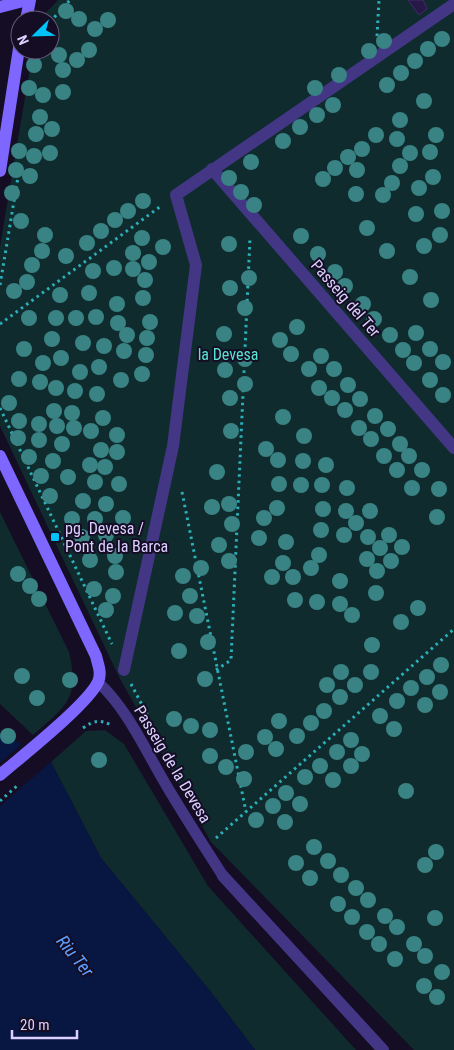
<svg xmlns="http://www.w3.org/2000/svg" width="454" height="1050" font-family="'Roboto Condensed',sans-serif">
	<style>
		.green { fill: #102b2e }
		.water { fill: #081642 }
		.pier { fill: #140d24 }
		.building { fill: #271845; stroke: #412a72 }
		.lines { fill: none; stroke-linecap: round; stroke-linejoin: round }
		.path { stroke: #2ab0b9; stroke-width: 3; stroke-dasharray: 2.5 4; stroke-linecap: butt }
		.lane { stroke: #433684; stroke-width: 11 }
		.street { stroke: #433684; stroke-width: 12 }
		.secondary { stroke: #7d67ff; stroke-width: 12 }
		.tree { fill: #398384 }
		.poi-dot { fill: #00c3fb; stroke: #140d24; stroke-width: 2 }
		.labels { text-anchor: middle; stroke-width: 4; stroke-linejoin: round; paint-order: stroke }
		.street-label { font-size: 16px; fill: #dbd0ff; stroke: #140d24 }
		.park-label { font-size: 16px; fill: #57e4d2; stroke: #140d24 }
		.poi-label { font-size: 16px; fill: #dbd0ff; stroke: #140d24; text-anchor: start }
		.water-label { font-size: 18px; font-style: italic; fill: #5ea0ff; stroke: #140d24 }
	</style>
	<rect width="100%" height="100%" fill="#140d24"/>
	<path class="green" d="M58,0h396v1050h-40l-203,-208 -92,-165 -119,-251v-180l33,-196h17v-30h-11z
		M0,512l69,140c11,47 -3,54 -36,83l-33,-31z
		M105,730l19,14 84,142 148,164h-101l-44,-58 -110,-134 -50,-96 35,-31z"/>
	<path class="water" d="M0,732l51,30 50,96 110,134 44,58h-255z"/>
	<path class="pier" d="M23,743l30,17 -53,46v-43z"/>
	<path class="building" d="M408,0h15l4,9 -8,6z"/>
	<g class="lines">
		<path class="path" d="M50,22l20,-22
			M377,36l2,-36
			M0,285l18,-108
			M0,324l161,-118
			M0,408l112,236
			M182,492l64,320
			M216,670l15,-10 19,-422
			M131,684l18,34
			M83,728c10,-7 16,-9 28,-3
			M0,801l18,-16
			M216,838l238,-209"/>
		<path class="lane" d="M98,682c28,26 45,63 64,96 19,33 40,65 61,98"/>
		<path class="street" d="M212,169l242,279
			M124,670l49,-224 23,-181 -20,-70 278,-191
			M223,876l160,174"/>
		<path class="secondary" d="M0,7l27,-7
			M26,20l4,-20
			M0,171l20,-129
			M0,456l96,200c2,9 6,17 2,26 -11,23 -76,74 -98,93"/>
	</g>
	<g class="tree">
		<circle cx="66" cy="11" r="8"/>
		<circle cx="79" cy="19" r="8"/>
		<circle cx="108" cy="20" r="8"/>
		<circle cx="95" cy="29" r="8"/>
		<circle cx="442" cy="39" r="8"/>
		<circle cx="384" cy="41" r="8"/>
		<circle cx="428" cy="49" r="8"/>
		<circle cx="89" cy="50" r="8"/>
		<circle cx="369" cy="51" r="8"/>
		<circle cx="59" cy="55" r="8"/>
		<circle cx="77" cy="60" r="8"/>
		<circle cx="415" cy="61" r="8"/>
		<circle cx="34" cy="65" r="8"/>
		<circle cx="63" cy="70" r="8"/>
		<circle cx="401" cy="73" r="8"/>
		<circle cx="339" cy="75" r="8"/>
		<circle cx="387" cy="85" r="8"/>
		<circle cx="29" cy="88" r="8"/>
		<circle cx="315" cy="88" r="8"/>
		<circle cx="63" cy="92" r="8"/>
		<circle cx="43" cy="95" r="8"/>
		<circle cx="424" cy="101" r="8"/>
		<circle cx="333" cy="105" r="8"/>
		<circle cx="317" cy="115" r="8"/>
		<circle cx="40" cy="117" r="8"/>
		<circle cx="400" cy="120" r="8"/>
		<circle cx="300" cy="127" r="8"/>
		<circle cx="52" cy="129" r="8"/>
		<circle cx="36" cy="134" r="8"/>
		<circle cx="376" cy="135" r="8"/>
		<circle cx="436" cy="135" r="8"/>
		<circle cx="397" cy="139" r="8"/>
		<circle cx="283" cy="141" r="8"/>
		<circle cx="362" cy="149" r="8"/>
		<circle cx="19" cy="151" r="8"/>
		<circle cx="430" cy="152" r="8"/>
		<circle cx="50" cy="153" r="8"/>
		<circle cx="410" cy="153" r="8"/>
		<circle cx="34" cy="156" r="8"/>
		<circle cx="348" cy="157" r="8"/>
		<circle cx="251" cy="162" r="8"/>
		<circle cx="400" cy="166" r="8"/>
		<circle cx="335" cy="168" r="8"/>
		<circle cx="16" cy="170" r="8"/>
		<circle cx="357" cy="170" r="8"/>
		<circle cx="30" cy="176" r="8"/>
		<circle cx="433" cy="177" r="8"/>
		<circle cx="229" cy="178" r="8"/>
		<circle cx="323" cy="179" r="8"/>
		<circle cx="392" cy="183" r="8"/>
		<circle cx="419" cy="188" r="8"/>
		<circle cx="241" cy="192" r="8"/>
		<circle cx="12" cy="193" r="8"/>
		<circle cx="356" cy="194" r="8"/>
		<circle cx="383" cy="195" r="8"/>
		<circle cx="143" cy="201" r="8"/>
		<circle cx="254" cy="205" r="8"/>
		<circle cx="128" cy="211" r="8"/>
		<circle cx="442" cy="211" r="8"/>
		<circle cx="416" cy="214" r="8"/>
		<circle cx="115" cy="220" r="8"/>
		<circle cx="21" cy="221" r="8"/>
		<circle cx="367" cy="228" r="8"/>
		<circle cx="101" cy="231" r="8"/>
		<circle cx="45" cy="235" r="8"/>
		<circle cx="440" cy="235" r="8"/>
		<circle cx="301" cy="236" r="8"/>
		<circle cx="142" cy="238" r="8"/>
		<circle cx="87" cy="243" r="8"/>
		<circle cx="229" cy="244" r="8"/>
		<circle cx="424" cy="246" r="8"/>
		<circle cx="163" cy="247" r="8"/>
		<circle cx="42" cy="251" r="8"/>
		<circle cx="387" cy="251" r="8"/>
		<circle cx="133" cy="253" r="8"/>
		<circle cx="318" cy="254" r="8"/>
		<circle cx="66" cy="256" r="8"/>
		<circle cx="149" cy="262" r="8"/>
		<circle cx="32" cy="265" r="8"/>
		<circle cx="114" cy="268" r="8"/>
		<circle cx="133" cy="269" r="8"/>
		<circle cx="93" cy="271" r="8"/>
		<circle cx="335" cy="272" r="8"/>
		<circle cx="410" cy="277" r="8"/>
		<circle cx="249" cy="278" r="8"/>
		<circle cx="145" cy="280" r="8"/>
		<circle cx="27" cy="282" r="8"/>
		<circle cx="345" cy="286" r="8"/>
		<circle cx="230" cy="288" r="8"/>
		<circle cx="14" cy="291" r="8"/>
		<circle cx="89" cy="293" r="8"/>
		<circle cx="60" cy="295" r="8"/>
		<circle cx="143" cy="298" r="8"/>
		<circle cx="431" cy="300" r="8"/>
		<circle cx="117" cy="304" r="8"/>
		<circle cx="363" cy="304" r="8"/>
		<circle cx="245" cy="308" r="8"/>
		<circle cx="96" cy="317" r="8"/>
		<circle cx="29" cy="318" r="8"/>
		<circle cx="56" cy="318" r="8"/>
		<circle cx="76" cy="318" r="8"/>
		<circle cx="374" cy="319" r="8"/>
		<circle cx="150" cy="322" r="8"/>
		<circle cx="118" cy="323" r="8"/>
		<circle cx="297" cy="327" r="8"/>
		<circle cx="416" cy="333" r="8"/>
		<circle cx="224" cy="334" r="8"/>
		<circle cx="127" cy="335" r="8"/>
		<circle cx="390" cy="335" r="8"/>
		<circle cx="147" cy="338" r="8"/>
		<circle cx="52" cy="339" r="8"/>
		<circle cx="280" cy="340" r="8"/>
		<circle cx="83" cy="343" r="8"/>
		<circle cx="104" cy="346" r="8"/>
		<circle cx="24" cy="349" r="8"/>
		<circle cx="430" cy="349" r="8"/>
		<circle cx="403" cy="350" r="8"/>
		<circle cx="124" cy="351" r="8"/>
		<circle cx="291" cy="354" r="8"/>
		<circle cx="146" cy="355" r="8"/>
		<circle cx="321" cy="356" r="8"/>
		<circle cx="61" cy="358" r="8"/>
		<circle cx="245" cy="359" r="8"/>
		<circle cx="443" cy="362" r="8"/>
		<circle cx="43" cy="363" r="8"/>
		<circle cx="414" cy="363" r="8"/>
		<circle cx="99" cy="367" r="8"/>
		<circle cx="309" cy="369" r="8"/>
		<circle cx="334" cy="369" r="8"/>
		<circle cx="225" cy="370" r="8"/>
		<circle cx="80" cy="372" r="8"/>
		<circle cx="142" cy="374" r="8"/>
		<circle cx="19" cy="379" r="8"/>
		<circle cx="121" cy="380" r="8"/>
		<circle cx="430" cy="380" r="8"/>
		<circle cx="40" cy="382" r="8"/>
		<circle cx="245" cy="384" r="8"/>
		<circle cx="348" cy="385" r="8"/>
		<circle cx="56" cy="388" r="8"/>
		<circle cx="319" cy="388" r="8"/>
		<circle cx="75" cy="391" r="8"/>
		<circle cx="97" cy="394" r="8"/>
		<circle cx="443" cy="395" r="8"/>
		<circle cx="230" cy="398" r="8"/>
		<circle cx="332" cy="398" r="8"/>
		<circle cx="360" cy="399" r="8"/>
		<circle cx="9" cy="403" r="8"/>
		<circle cx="345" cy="410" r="8"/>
		<circle cx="54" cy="411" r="8"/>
		<circle cx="72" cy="413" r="8"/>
		<circle cx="375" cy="416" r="8"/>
		<circle cx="283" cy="417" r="8"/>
		<circle cx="103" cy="418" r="8"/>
		<circle cx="19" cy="421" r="8"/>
		<circle cx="39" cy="424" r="8"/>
		<circle cx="57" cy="426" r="8"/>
		<circle cx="74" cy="428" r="8"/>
		<circle cx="359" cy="428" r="8"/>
		<circle cx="388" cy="429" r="8"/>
		<circle cx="91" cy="431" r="8"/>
		<circle cx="231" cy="431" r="8"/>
		<circle cx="117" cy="435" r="8"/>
		<circle cx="304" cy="436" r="8"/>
		<circle cx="18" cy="438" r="8"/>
		<circle cx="371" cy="439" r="8"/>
		<circle cx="39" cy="440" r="8"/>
		<circle cx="62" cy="444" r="8"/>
		<circle cx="400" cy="444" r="8"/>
		<circle cx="266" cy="449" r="8"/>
		<circle cx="101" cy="450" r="8"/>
		<circle cx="117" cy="452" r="8"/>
		<circle cx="384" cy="456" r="8"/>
		<circle cx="409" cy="456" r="8"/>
		<circle cx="29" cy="457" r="8"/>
		<circle cx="278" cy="460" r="8"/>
		<circle cx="53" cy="461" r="8"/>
		<circle cx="303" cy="461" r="8"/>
		<circle cx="90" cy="465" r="8"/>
		<circle cx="326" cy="465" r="8"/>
		<circle cx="105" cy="467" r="8"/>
		<circle cx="397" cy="470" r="8"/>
		<circle cx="422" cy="470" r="8"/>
		<circle cx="217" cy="472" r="8"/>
		<circle cx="41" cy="476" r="8"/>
		<circle cx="68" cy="477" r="8"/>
		<circle cx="95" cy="482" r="8"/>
		<circle cx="119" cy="484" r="8"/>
		<circle cx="279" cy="484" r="8"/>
		<circle cx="301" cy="485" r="8"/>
		<circle cx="322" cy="485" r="8"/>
		<circle cx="347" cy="488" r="8"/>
		<circle cx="412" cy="488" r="8"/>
		<circle cx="439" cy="489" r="8"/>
		<circle cx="50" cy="496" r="8"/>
		<circle cx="83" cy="501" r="8"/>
		<circle cx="106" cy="504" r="8"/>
		<circle cx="229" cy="504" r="8"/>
		<circle cx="212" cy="507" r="8"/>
		<circle cx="277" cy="508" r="8"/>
		<circle cx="323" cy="509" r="8"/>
		<circle cx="346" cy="511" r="8"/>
		<circle cx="370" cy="511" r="8"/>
		<circle cx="437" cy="517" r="8"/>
		<circle cx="123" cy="518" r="8"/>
		<circle cx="264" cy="518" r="8"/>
		<circle cx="72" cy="519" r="8"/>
		<circle cx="95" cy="519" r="8"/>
		<circle cx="356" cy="523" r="8"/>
		<circle cx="232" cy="524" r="8"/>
		<circle cx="321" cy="530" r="8"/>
		<circle cx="106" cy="535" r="8"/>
		<circle cx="344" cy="535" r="8"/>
		<circle cx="389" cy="535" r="8"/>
		<circle cx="82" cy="537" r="8"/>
		<circle cx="368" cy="537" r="8"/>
		<circle cx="259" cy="538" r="8"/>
		<circle cx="286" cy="542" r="8"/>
		<circle cx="219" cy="545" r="8"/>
		<circle cx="402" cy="547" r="8"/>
		<circle cx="380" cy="548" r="8"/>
		<circle cx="319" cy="555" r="8"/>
		<circle cx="115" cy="556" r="8"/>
		<circle cx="367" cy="559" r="8"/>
		<circle cx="90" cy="560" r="8"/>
		<circle cx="229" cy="561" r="8"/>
		<circle cx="391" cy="561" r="8"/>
		<circle cx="283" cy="563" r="8"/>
		<circle cx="201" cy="568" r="8"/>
		<circle cx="311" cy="568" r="8"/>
		<circle cx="377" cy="571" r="8"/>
		<circle cx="116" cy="572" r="8"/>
		<circle cx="18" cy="574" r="8"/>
		<circle cx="183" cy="576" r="8"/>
		<circle cx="272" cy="577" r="8"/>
		<circle cx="293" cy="577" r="8"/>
		<circle cx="340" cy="581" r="8"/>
		<circle cx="30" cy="586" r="8"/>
		<circle cx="94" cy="589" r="8"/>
		<circle cx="376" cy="593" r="8"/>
		<circle cx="113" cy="596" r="8"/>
		<circle cx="190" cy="596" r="8"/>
		<circle cx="39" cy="599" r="8"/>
		<circle cx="295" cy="600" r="8"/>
		<circle cx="317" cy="602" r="8"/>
		<circle cx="340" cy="604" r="8"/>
		<circle cx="418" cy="608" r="8"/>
		<circle cx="106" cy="610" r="8"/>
		<circle cx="175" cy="613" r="8"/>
		<circle cx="352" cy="615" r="8"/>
		<circle cx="197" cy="616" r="8"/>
		<circle cx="401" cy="622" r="8"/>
		<circle cx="208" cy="642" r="8"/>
		<circle cx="372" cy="645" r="8"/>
		<circle cx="179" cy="651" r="8"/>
		<circle cx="441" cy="665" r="8"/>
		<circle cx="341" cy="672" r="8"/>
		<circle cx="371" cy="672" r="8"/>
		<circle cx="22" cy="676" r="8"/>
		<circle cx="427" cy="677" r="8"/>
		<circle cx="205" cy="679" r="8"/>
		<circle cx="70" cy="680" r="8"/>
		<circle cx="327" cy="685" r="8"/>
		<circle cx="355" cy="685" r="8"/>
		<circle cx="411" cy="688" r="8"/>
		<circle cx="440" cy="692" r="8"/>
		<circle cx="340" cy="697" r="8"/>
		<circle cx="37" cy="698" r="8"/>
		<circle cx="397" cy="701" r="8"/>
		<circle cx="425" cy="705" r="8"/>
		<circle cx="324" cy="711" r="8"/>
		<circle cx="380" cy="716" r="8"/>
		<circle cx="174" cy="719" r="8"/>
		<circle cx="279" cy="721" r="8"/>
		<circle cx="311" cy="723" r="8"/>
		<circle cx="191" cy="726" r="8"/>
		<circle cx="394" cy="729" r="8"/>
		<circle cx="210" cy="730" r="8"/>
		<circle cx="8" cy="736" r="8"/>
		<circle cx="297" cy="736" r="8"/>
		<circle cx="265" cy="737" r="8"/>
		<circle cx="351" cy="740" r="8"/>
		<circle cx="276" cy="749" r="8"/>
		<circle cx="246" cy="752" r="8"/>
		<circle cx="337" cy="752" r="8"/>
		<circle cx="362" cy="754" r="8"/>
		<circle cx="210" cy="756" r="8"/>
		<circle cx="99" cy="760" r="8"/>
		<circle cx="320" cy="766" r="8"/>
		<circle cx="351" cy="766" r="8"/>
		<circle cx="226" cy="767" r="8"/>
		<circle cx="305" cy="777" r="8"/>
		<circle cx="244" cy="779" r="8"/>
		<circle cx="333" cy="780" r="8"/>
		<circle cx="406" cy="791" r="8"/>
		<circle cx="286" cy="793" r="8"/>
		<circle cx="300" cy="804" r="8"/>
		<circle cx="273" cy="806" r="8"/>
		<circle cx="256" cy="820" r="8"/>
		<circle cx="285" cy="822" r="8"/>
		<circle cx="314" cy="847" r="8"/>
		<circle cx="436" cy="852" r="8"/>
		<circle cx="328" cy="861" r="8"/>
		<circle cx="296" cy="863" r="8"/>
		<circle cx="425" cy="865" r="8"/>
		<circle cx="341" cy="875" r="8"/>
		<circle cx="310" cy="878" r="8"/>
		<circle cx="356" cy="888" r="8"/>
		<circle cx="368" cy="900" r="8"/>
		<circle cx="338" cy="904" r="8"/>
		<circle cx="385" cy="916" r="8"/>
		<circle cx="352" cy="917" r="8"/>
		<circle cx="435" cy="918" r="8"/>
		<circle cx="397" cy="927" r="8"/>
		<circle cx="367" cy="932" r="8"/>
		<circle cx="379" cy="944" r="8"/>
		<circle cx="414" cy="944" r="8"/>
		<circle cx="425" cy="956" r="8"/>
		<circle cx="395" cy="959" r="8"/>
		<circle cx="442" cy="972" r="8"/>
		<circle cx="424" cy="986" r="8"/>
		<circle cx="437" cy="997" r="8"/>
	</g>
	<rect class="poi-dot" x="50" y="532" width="10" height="10" rx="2.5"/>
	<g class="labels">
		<g class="street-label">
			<text transform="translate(346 298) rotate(49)" y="6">Passeig del Ter</text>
			<text transform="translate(173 764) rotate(59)" y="6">Passeig de la Devesa</text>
		</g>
		<g class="park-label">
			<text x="228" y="360">la Devesa</text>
		</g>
		<g class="poi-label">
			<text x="65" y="534">pg. Devesa /<tspan x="65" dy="18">Pont de la Barca</tspan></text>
		</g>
		<g class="water-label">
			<text transform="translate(75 956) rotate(51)" y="6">Riu Ter</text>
		</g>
	</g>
	<g transform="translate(35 35) rotate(247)"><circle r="24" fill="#140d24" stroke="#645b7c"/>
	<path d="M0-4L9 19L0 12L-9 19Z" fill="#00c3fb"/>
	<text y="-8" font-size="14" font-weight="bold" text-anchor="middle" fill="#dbd0ff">N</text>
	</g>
	<path d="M12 1030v8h65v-8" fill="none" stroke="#dbd0ff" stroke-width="2.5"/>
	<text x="20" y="1030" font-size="15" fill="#dbd0ff" stroke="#140d24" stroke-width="4" paint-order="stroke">20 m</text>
</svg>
